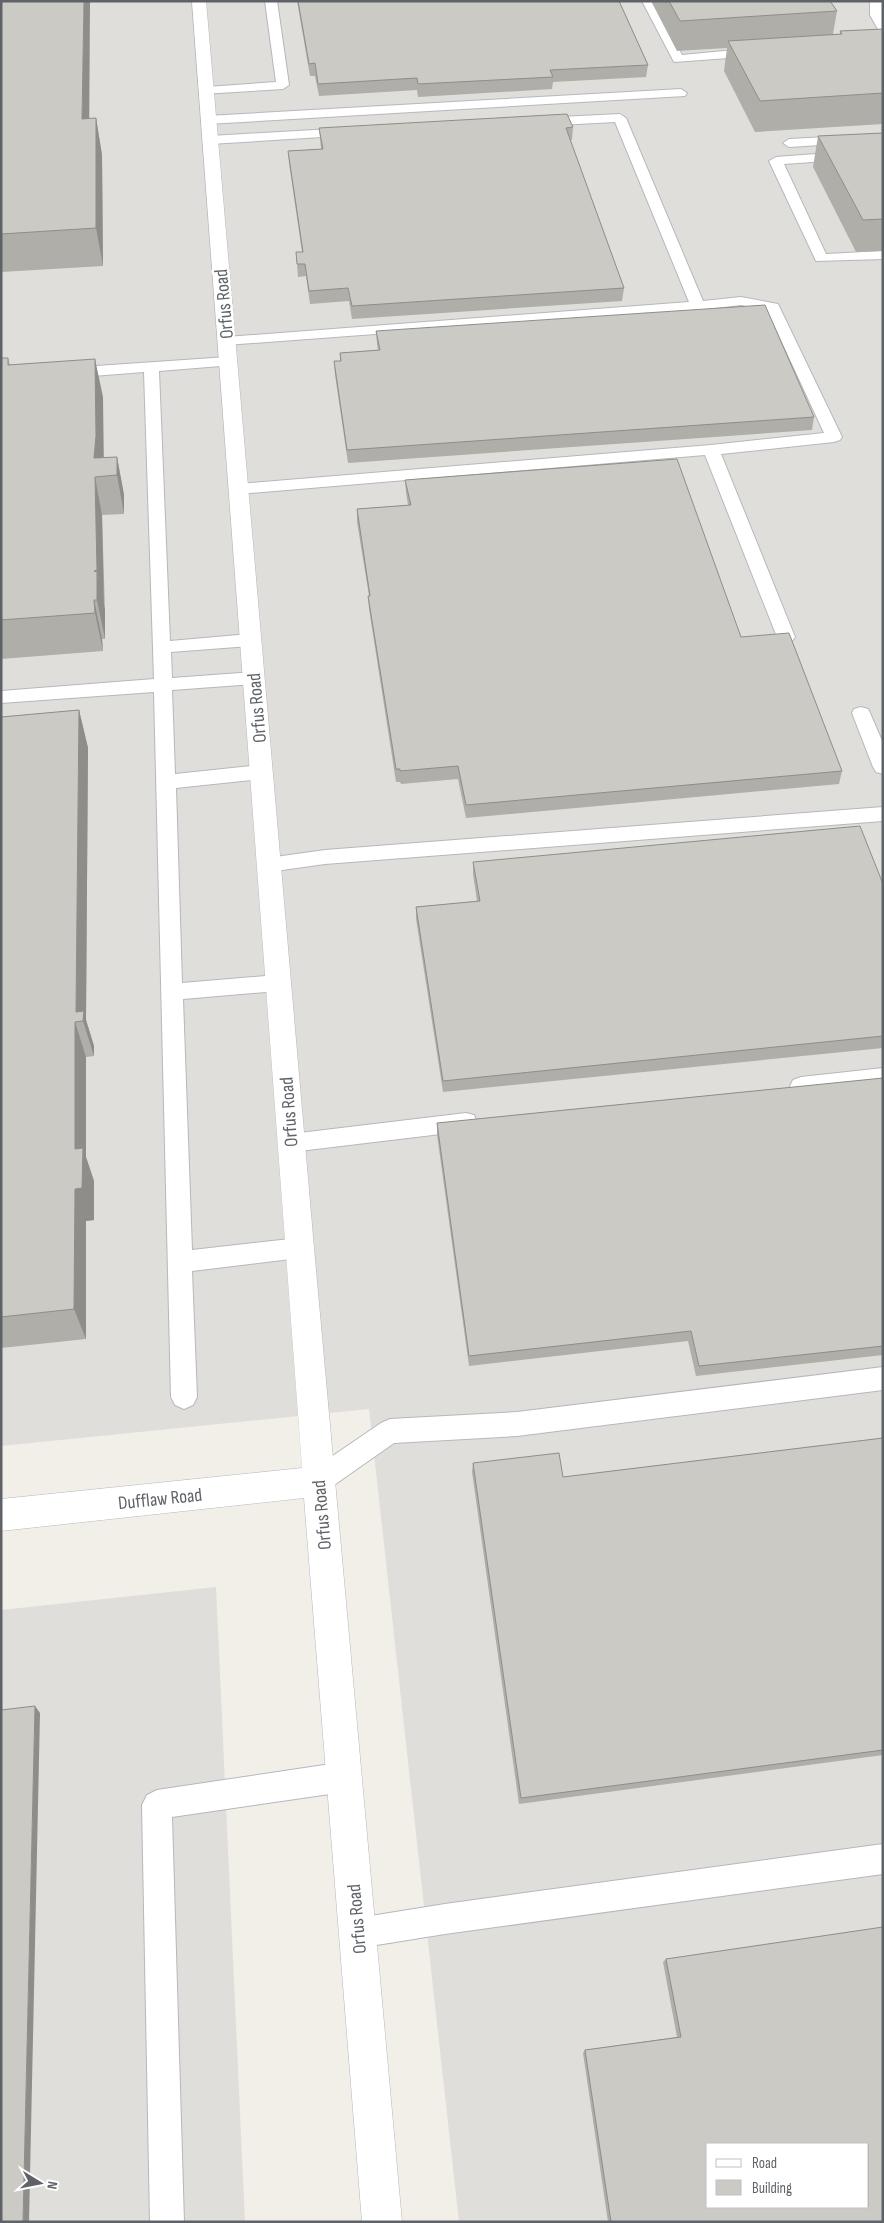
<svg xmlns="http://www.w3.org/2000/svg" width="884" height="2223" font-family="'Sofia Sans Condensed',sans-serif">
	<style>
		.industrial { fill: #e0deda; fill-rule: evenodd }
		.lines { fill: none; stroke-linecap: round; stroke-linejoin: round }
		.service-casing { stroke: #b5b8bc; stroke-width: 2 }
		.tertiary-casing { stroke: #b5b8bc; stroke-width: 1 }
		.service { fill: #fff; fill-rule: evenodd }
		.tertiary { fill: #fff; fill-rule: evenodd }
		.wall { fill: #afaea9 }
		.shaded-wall { fill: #8f8d8a }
		.building { fill: #cccac5; stroke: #8f8d8a; fill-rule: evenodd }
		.labels { text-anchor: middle; stroke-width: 5; stroke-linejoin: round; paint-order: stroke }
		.street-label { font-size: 19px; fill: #5f6368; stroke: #fff }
	</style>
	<rect width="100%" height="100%" fill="#f1efe8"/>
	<path class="industrial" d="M1,1h882v2221h-424l-90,-813 -368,37zM708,2144h160v63h-160z
		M216,1587l29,635h-244v-612z"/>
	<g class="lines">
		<g class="service-casing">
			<path id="service" d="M265,1h12l12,84 -6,4 -81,5 -2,-3 2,-3 4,-1 70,-5z
				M642,1h12l28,54 74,-7 6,4 -6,4 -82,6z
				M870,1h12l1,30h-4l-9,-16z
				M681,89l6,4 -2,3 -478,28 -6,-4 6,-4z
				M620,114l6,4 77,183 38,-4 37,7 64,133 -2,3 -6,2 -113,12 74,183 -3,4 -6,2 -6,-2 -3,-4 -72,-182 -467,39 -6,-2 -2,-3 2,-3 6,-2 473,-39 113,-12 -57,-123 -26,-5 -43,5 -472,35 -5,-1 -2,-3 2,-3 5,-1 463,-35 -74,-180 -75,4 -6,-4 6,-4z
				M349,128l5,1 1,3 -1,3 -144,9 -6,-4 6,-4z
				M848,136l5,1 1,3 -1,3 -64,4 -6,-4 6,-4z
				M883,149v8l-99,7 42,90 57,-3v8l-67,2 -47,-100 7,-4z
				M228,357l5,2 3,3 -3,3 -74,6 11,270 80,-7 6,2 3,4 -3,4 -6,2 -79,6 1,26 82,-6 6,2 3,4 -3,4 -6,2 -82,6 3,84 86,-9 7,2 3,5 -3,5 -7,2 -85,9 6,195 96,-8 8,2 3,6 -3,6 -8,2 -95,8 9,251 107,-12 8,3 4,7 -4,7 -8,3 -107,13 5,126 -4,8 -9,4 -9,-4 -4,-8 -17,-705 -153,11v-12l153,-12 -10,-307 -77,6 -5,-2 -3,-3 3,-3 5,-2z
				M861,707l7,2 2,4 13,30v31l-7,-2 -3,-5 -21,-54 2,-4z
				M883,807v14l-558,43 -57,8 -7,-2 -3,-5 3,-5 7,-2 57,-8z
				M883,1068v18l-82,9 -8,-3 -3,-6 3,-6 8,-3z
				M466,1113l8,2 3,7 -3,7 -8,2 -175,21 -8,-2 -3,-7 3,-7 8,-2z
				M883,1367v23l-366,46 -123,7 -67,47 -9,3 -9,-3 -4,-9 4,-9 72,-49 9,-4 127,-7z
				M344,1762l10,5 5,10 -5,10 -10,5 -172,25 12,405h-34l-8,-417 5,-10 10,-5z
				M883,1844v30l-438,60 -87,14 -11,-4 -4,-11 4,-11 11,-4 87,-14z"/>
		</g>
		<g class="tertiary-casing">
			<path id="tertiary" d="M192,1h14l108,1247 88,974h-40l-58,-724 -303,33v-32l301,-31z"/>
		</g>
		<use href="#service" class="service"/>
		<use href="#tertiary" class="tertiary"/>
	</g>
	<path class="wall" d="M1,1l88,118 7,-1 6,37 1,111 -102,6z
		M297,1h322l29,64 -2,12 -93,5 -1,7 -134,8 -1,-7 -98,6 -4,-20h-5z
		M651,1h179l7,10 -4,23h7v-3l43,-2v95l-128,8 -31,-61 3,-23 -50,3z
		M573,127l-1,13h-2l54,148 -2,13 -270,18 -3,-18 -39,3 -4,-28 -8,1 -2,-25h6l-13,-89 -1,-12 33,-2 -2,-21z
		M883,133v118l-27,1 -43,-85 5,-31z
		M376,331l438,86 -2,13 -464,33 -13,-88 -1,-14h6v-8l38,-3 -1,-6z
		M1,358h7l2,7 93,32v61l14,-1 7,38v19l-22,1 3,95v29h-3l1,12 -102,8z
		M405,480l336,157 101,134 -3,13 -373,34 -8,-39 -57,5 -1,-2h-4l-27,-173 -1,-13h1l-12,-74v-13l51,-4 -2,-12z
		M79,710l9,38 -2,272 8,26v10l-8,1v100l8,24v39l-8,1v118l-85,9v-631z
		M473,862l410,22v164l-440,44 -27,-173v-12l61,-6 -4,-27z
		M883,1078v277l-187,21 -8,-35 -219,25 -32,-231v-12z
		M883,1438v317l-364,49 -47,-332 1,-9 90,14z
		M666,1959l217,263h-275l-25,-169 2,-3 92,-13 -14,-75z"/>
	<path class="shaded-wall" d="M84,1h6l-1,154 -7,-36z
		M96,118l6,37 1,111 -7,-38z
		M95,359l8,38 1,77 -10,-16z
		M117,457l7,38v19l-7,-39z
		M95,477l7,38 2,94 -7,-39z
		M97,572l8,38v29l-8,-39z
		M94,600l8,39 1,12 -8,-38z
		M79,710l9,38 -2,272 8,26v10l-11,-35 -7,-9z
		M75,1022l11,35v100l8,24v39l-8,1v118l-12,-30z
		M35,1706l5,7 -11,509h-6z"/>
	<path class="building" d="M1,1h83l-2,118 14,-1v110l-95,6z
		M298,1h321l29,64 -98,5 3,7 -135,7 -1,-6 -99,6 -3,-21 -6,1z
		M669,1h161l7,10 -157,10z
		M883,29v64l-123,8 -32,-60 114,-7 -2,-3z
		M567,114l6,13 -7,1 58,160 -272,18 -4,-18 -39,3 -4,-27h-8l-1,-12h7l-15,-101 35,-2 -4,-21z
		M883,133v86l-20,1 -45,-84z
		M765,305l49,112 -467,33 -13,-89h7l-1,-8 40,-3 -4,-19z
		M1,358h7v7l87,-6 1,77 -2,22 23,-1v18l-22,2 2,93 -3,1 3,1v28h-3l1,13 -94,7z
		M677,459l64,178 48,-4 53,138 -376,34 -8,-39 -58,5v-2h-4l-28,-173h2l-13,-87 54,-4 -6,-25z
		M79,710l-3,302 8,-1 -1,10 -8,1v127l8,-1 -1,40 -7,1 -1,120 -73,8v-600z
		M860,826l23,58v152l-440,45 -27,-174 64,-6 -7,-39z
		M883,1078v268l-184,20 -8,-35 -222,25 -32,-233z
		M883,1438v312l-362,48 -48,-335 86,-10 4,24z
		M35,1706l-12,516h-22v-512z
		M883,1927v295h-272l-26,-172 96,-13 -15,-78zM708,2144h160v63h-160z"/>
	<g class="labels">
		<g class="street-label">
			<text transform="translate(223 304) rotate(-95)" y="7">Orfus Road</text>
			<text transform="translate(256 708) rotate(-95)" y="7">Orfus Road</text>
			<text transform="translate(288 1112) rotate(-94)" y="7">Orfus Road</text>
			<text transform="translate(160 1498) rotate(-6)" y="7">Dufflaw Road</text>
			<text transform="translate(321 1515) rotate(-95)" y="7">Orfus Road</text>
			<text transform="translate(356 1919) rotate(-95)" y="7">Orfus Road</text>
		</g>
	</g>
	<rect width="884" height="2223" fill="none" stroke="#5f6368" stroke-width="5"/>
	<rect x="706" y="2143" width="162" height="65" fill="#ffffff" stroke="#bfc1c3"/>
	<rect x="716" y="2159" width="25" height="8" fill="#ffffff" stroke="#bfc1c3"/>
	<text x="752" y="2168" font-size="15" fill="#5f6368">Road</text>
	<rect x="716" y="2180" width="25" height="15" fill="#cccac5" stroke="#bfc1c3"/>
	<text x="752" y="2193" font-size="15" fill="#5f6368">Building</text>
	<g transform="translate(40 2183) rotate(100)" stroke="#ffffff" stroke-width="4" paint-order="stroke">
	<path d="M0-4L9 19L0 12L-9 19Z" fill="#5f6368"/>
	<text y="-8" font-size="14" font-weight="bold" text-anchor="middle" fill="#5f6368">N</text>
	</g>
</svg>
